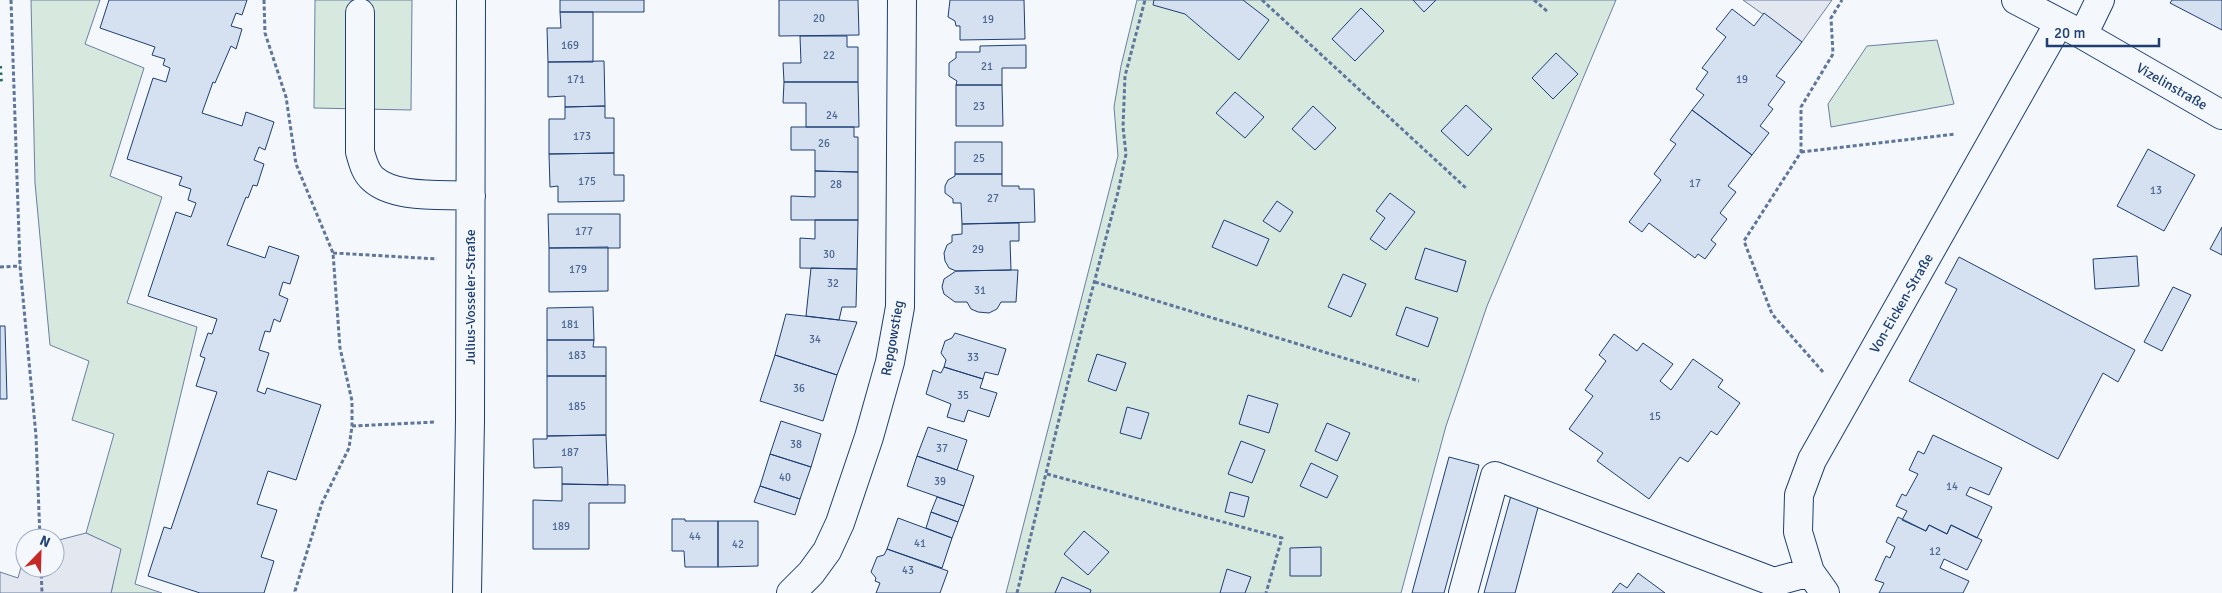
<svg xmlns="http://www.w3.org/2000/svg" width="2222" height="593" font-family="Signika,sans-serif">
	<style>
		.green { fill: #d7e8df; stroke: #687fa3 }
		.parking { fill: #e3e8f0; stroke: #687fa3 }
		.building { fill: #d5e0f0; stroke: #1d3f73 }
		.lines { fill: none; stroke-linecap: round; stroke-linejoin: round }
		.minor-casing { stroke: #1d3f73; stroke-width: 30 }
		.path { stroke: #5e769c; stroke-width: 3; stroke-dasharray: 4 2.5; stroke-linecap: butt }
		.minor { stroke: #f4f7fb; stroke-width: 28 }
		.hedge { stroke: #2c6c60; stroke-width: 4; stroke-dasharray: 2.5 4; stroke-linecap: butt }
		.labels { text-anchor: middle; stroke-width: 4; stroke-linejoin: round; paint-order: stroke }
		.number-label { font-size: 11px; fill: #4b6792 }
		.street-label { font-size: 14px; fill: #1d3f73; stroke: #f4f7fb }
	</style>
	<rect width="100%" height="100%" fill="#f4f7fb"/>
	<path class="green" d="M31,0h69l-15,44 59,24 -34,108 52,21 -35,106 70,24 -62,257 27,9h-51l9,-44 -34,-16 28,-99 -42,-14 17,-59 -39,-16 -15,-162z
		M315,0h97l-1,110 -97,-2z
		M1137,0h479l-129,306 -41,120 -45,167h-395l112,-437 -4,-49 7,-41z
		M1937,40l17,64 -123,23 -3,-23 39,-58z"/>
	<path class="parking" d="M1743,0h89l-30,42z
		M86,533l35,16 -10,44h-111v-21l18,6 7,-25v15h30v-27z"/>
	<path class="building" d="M109,0h138l-5,15 -6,-2 -5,13 11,3 -6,20 -5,-3 -16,37 -2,-1 -11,31 40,13 4,-14 28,10 -9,28 -6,-3 -5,13 10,4 -7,22 -4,-1 -5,13 -2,-1 -19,48 38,13 4,-12 30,10 -9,28 -7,-2 -4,13 9,4 -8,23 -6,-3 -4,13 -5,-1 -6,19 10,3 -12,38 8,3 2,-6 54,17 -25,75 -28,-9 -11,33 20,6 -16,47 13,4 -10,32h-64l-52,-17 16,-49 7,2 46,-137 -21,-6 9,-28 -5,-2 8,-23 4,1 5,-15 -69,-23 28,-84 15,5 5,-14 -8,-3 3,-11 -12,-4 3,-8 -55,-18 26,-81 13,4 4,-14 -7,-3 2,-6 -13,-4 3,-8 -55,-19z
		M560,0h84v12h-84z
		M779,0h79l1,35 -80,1z
		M950,0h74l1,39 -65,1v-14h-4l-1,-5 -7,-4z
		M1154,0h89l26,20 -30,40 -54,-46 -32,-9z
		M1413,0h23l-12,12z
		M2172,0h50v30l-52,-27z
		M1361,8l23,23 -29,30 -23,-22z
		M1732,9l22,17 10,-13 38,29 -26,34 9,6 -17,23 5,4 -13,17 9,7 -17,22 -60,-45 12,-15 -8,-6 12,-17 -6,-4 24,-31 -10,-8z
		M560,12h33v50h-45l-1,-34h14z
		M800,36h47v11h11v35h-74l-1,-19h18z
		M1026,45v23h-24v17h-46l1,-4 -8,-5v-13l7,-5v-6h24v-6z
		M1556,53l22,21 -25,25 -21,-21z
		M604,61l1,45 -40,1v-11l-17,1v-35z
		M784,82h74l1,45h-53v-24h-23z
		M956,85h46l1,41h-47z
		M1235,92l29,25 -19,21 -29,-25z
		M1466,105l26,24 -24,27 -27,-25z
		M605,106v12h9v35l-65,1v-35h16v-12z
		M1313,106l23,22 -21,22 -23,-21z
		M1692,110l60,45 -24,31 8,6 -16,21 7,6 -16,21 5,4 -11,15 -7,-5 -3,4 -46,-35 -7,9 -13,-10 32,-42 -7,-6 22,-30 -6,-4z
		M791,127h63v10h4v35l-43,-1v-21h-24z
		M955,142h47v32h-47z
		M2148,149l47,26 -31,56 -47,-25z
		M614,153v22h10v26l-66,1v-16l-8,1 -1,-33z
		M815,171l43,1v48h-67v-24l24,1z
		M955,174h47v12h17v3h15l1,33 -73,2 -1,-21h-8v-4l-8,-6v-7l3,-6 7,-4z
		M1390,193l25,19 -29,38 -16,-11 15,-21 -9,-7z
		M1277,201l16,11 -13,20 -17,-11z
		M548,214h72v34h-71z
		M815,220h43l-1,49 -57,-1v-30l15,1z
		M1224,220l45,19 -12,27 -45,-19z
		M1019,223v18h-9l1,29 -55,1 -7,-3 -4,-7 -1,-8 3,-8 5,-3v-7l10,-1v-10z
		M2222,227v28l-12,-6z
		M608,247v44l-59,1v-44z
		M1425,248l41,13 -9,31 -42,-13z
		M2137,256l2,30 -44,3 -2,-30z
		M1959,257l176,93 -17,32 -15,-9 -45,86 -149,-78 48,-92 -12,-6z
		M811,268l46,1 -1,38h-14l-3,13 -33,-4z
		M1011,270h7l-2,32h-15l-4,7 -8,4 -11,-1 -7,-3 -4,-7h-12l-11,-8 -2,-7 2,-8 12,-8z
		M1343,274l23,10 -15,33 -23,-10z
		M2173,287l18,8 -29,56 -18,-9z
		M593,307l1,33h-47v-32z
		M1406,307l32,11 -10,29 -32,-12z
		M786,314l71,8 -20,53 -62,-20z
		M0,326h5l2,73h-7z
		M955,333l51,16 -8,26 -13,-3 -2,7 -39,-12 2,-7 -5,-7 4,-12 7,-3z
		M1614,334l23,17 6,-8 30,21 -13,17 11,9 22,-31 30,21 -5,7 22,16 -23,32 -6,-4 -23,31 -8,-5 -31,42 -52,-38 6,-8 -34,-24 24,-33 -8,-6 21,-29 -7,-6z
		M547,340h47l-1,7h13v29h-59z
		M1097,354l29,9 -10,28 -28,-10z
		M775,355l62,20 -14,46 -63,-20z
		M944,367l39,12 -3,9 17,5 -8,24 -21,-7 -4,12 -17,-5 4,-13 -25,-10 7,-24 8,3z
		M547,376h59v59l-59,1z
		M1248,395l30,9 -9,29 -30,-9z
		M1127,407l22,6 -8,26 -21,-6z
		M781,421l40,13 -10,33 -41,-13z
		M1327,423l23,10 -13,28 -22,-10z
		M928,427l39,13 -10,30 -40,-14z
		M606,435l2,50 -46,-1v-17l-28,1 -1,-29h14v-3z
		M1933,435l69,33 -13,27 -19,-8 -4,8 26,12 -15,31 -26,-13 -4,9 -18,-9 -3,6 -24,-11 5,-9 -11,-5 6,-12 4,2 12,-22 -9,-4 9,-19 6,3z
		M1241,441l24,9 -13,33 -24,-9z
		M770,454l41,13 -11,32 -40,-13z
		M917,456l57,20 -10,30 -57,-20z
		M1449,457l30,8 -35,128h-32z
		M1311,463l27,13 -11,22 -27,-12z
		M562,484l63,1v18h-36v46h-56v-49l29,1z
		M760,486l40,13 -5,16 -41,-13z
		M1230,492l19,5 -5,20 -19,-5z
		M1512,492l28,8 -25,93h-31z
		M937,497l27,9 -6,16 -27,-10z
		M931,512l27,10 -6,16 -26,-10z
		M1898,517l28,14 3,-6 18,9 4,-9 31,15 -15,30 -23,-11 -4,9 29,13 -6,12h-84l5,-10 -9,-3 11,-24 4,2 5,-11 -9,-5z
		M898,518l54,20 -10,30 -55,-19z
		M672,519h13v2h33v46h-33l-1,-16h-12z
		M718,521h40v45l-40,1z
		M1084,531l25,21 -21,23 -24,-21z
		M1321,547v29h-31v-28z
		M887,549l61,22 -8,22h-64l4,-10 -5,-2 1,-3 -5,-6 6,-15 7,-2z
		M1227,569l24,8 -6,16h-25z
		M1638,573l27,20h-53l8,-10 7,5z
		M1062,577l29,13 -1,3h-35z"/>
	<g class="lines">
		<g class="minor-casing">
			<path id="minor" d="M2016,0l67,35 139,80
				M360,13v139c3,10 5,20 13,27 22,20 70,15 98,17
				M2083,35l17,-35
				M467,593l3,-173 1,-420
				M791,593l20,-20 16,-22 13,-28 29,-86 21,-75 10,-55 2,-307
				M1463,593l32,-117 279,106 36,-10
				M1825,593l-15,-21 -12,-40 1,-37 13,-35 247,-437"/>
		</g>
		<path class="path" d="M11,0l9,266 16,170 4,102
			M264,0l1,33 21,64 10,67 37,89 7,95 12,53v25l-3,22 -27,55 -27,88 1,2
			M1262,0l205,189
			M1534,0l14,12
			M1801,152l155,-18
			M333,253l104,6
			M0,267l20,-1
			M1095,282l324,99
			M1823,372l-51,-58 -28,-73 57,-89v-45l32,-53 -2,-36 11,-18
			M352,426l84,-4
			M1047,474l235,64 -16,55
			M41,568l1,25
			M1017,593l52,-215 49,-186 8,-38 -3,-27 2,-51 20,-76"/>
		<use href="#minor" class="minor"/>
		<path class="hedge" d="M0,66l1,18"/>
	</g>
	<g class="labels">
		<g class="number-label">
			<text x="819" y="22">20</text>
			<text x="988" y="23">19</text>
			<text x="570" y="49">169</text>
			<text x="829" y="59">22</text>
			<text x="987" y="70">21</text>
			<text x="576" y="83">171</text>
			<text x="1742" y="83">19</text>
			<text x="979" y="110">23</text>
			<text x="832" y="119">24</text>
			<text x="582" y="140">173</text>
			<text x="824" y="147">26</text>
			<text x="979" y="162">25</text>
			<text x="587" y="185">175</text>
			<text x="1695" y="187">17</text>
			<text x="836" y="188">28</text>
			<text x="2156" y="194">13</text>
			<text x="993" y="202">27</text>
			<text x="584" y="235">177</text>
			<text x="978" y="253">29</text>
			<text x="829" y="258">30</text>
			<text x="578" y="273">179</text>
			<text x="833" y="287">32</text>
			<text x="980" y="294">31</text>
			<text x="570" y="328">181</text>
			<text x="815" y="343">34</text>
			<text x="577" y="359">183</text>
			<text x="973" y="361">33</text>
			<text x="799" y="392">36</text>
			<text x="963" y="399">35</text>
			<text x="577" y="410">185</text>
			<text x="1655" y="420">15</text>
			<text x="796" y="448">38</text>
			<text x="942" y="452">37</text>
			<text x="570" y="456">187</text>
			<text x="785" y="481">40</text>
			<text x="940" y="485">39</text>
			<text x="1952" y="490">14</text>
			<text x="561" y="530">189</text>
			<text x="695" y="540">44</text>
			<text x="920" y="547">41</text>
			<text x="738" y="548">42</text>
			<text x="1935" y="555">12</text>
			<text x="908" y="574">43</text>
		</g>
		<g class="street-label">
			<text transform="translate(2172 86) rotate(30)" y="5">Vizelinstraße</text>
			<text transform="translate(470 297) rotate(-90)" y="5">Julius-Vosseler-Straße</text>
			<text transform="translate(1901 303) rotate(-60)" y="5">Von-Eicken-Straße</text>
			<text transform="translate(892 338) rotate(-80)" y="5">Repgowstieg</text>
		</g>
	</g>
	<g transform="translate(40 553) rotate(23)"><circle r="24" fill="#f4f7fb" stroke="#9eadc5"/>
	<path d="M0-4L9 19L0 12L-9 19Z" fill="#c62828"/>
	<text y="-8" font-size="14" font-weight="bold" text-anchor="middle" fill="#1d3f73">N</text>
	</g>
	<path d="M2047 38v8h112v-8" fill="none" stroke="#1d3f73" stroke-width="2.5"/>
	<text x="2054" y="38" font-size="15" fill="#1d3f73" stroke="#f4f7fb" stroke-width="4" paint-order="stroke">20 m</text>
</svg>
